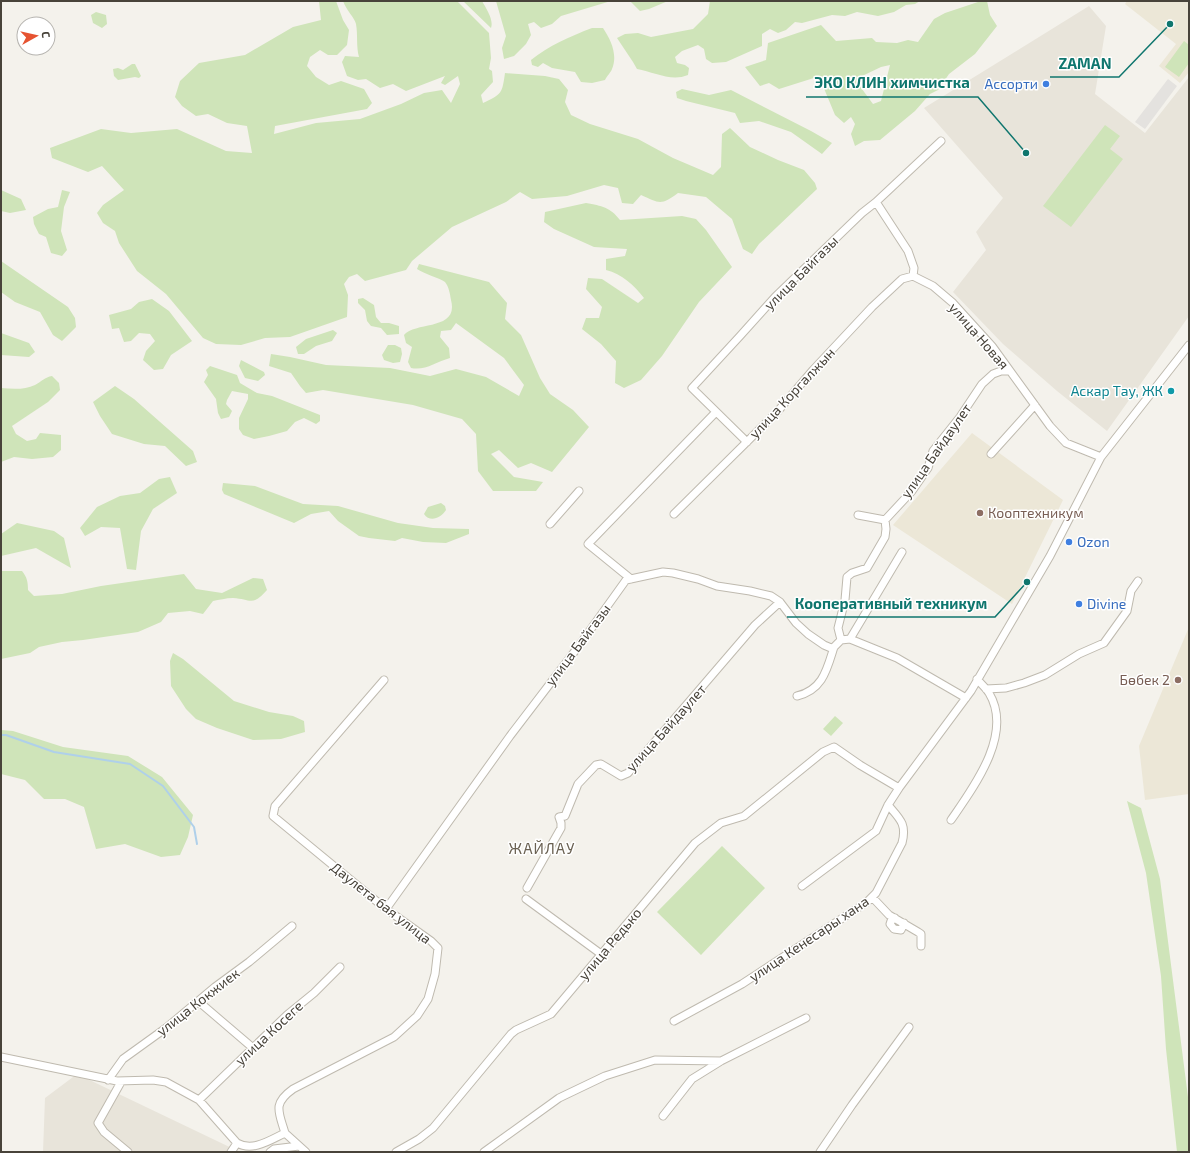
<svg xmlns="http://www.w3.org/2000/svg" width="1190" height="1153" font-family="'Exo 2',sans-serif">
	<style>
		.residential { fill: #e8e4da }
		.education { fill: #ece7d7 }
		.green { fill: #cfe4b9; fill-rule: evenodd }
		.parking { fill: #e4e2df }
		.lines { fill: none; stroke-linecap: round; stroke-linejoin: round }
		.stream { stroke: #afd0ea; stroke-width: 2 }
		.minor-casing { stroke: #bfbaaf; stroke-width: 9 }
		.minor { stroke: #fff; stroke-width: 7 }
		.shop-dot { fill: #3f7fe0; stroke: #fff; stroke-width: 1.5 }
		.culture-dot { fill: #0f9aa8; stroke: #fff; stroke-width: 1.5 }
		.education-dot { fill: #8d6e63; stroke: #fff; stroke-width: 1.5 }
		.labels { text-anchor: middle; stroke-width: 3; stroke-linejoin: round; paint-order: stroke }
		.shop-label { font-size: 14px; fill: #366cbe; stroke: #fff; text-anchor: start }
		.street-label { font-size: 14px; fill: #48433a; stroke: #fff }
		.culture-label { font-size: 14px; fill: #0d838f; stroke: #fff; text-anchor: end }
		.education-label { font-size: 14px; fill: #785e54; stroke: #fff; text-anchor: start }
		.neighbourhood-label { font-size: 15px; letter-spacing: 1px; fill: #6a6152; stroke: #fff }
		.leader { fill: none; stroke: #0f766e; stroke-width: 1.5 }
		.callout-dot { fill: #0f766e; stroke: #fff; stroke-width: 1.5 }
		.callout-label { font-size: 15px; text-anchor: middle; font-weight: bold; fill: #0f766e; stroke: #fff; stroke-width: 3; stroke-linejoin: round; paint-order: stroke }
	</style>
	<rect width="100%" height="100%" fill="#f4f2ec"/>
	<path class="residential" d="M1089,6l17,20 -11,68 50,39 44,-56v239l-82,115 -50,-40 -54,-47 -50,-52 33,-42 -10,-18 27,-34 -79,-90z
		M77,1074l163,78h-197l2,-54z"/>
	<path class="education" d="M1127,1h62v71l-9,11 -21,-17 17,-22 -51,-40z
		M972,433l91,67 -51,104 -119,-79z
		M1189,627v167l-44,6 -6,-54z"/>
	<path class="green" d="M319,1h17l7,19 6,10 -2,15 -10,10h-9l-8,-5 -10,7 -3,9 9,11 13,8 12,-4 23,8 8,14 -5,6 -92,17 -1,8 42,-11 44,-4 41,-15 23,-11 18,-3 9,13 9,-19 -2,-8 -13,9 -4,-2 4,-7 -39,15 -13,-7 -13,4 -14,-9 -8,1 -11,-4 -5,-14 3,-6 14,1c-3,-11 -1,-22 -3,-33 -1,-6 -10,-14 -13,-23h114l32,32 2,25 -2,11 3,2 1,11 -12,13 2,8c19,-9 19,-9 22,-30l40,3 14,3 9,11 -3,12 6,13 19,9 48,15 35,19 40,17 8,-8 1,-33 8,-6 20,19 28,13 26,10 11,13 2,6 -58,55 -7,10 -9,-5 -11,-30 -26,-22 -28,-4c-17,13 -19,10 -37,2l-8,9 -11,-1 -4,-15 -14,-3 -37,11 -35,3 -12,-7 -14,10 -54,25 -40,34 -6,9 -41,11 -8,-7 -8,3 -5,7 4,11 -1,22 -57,20 -25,1 -24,7 -25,-1 -13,-6 -37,-44 -29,-23 -18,-28 -4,-12 -12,-8 -6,-10 6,-8 21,-15 -22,-24 -14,6 -36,-14 -2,-10 51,-19 30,4 46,-4 49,22 26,2 -5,-27 -20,-3 -19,-9 -12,2 -14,-10 -7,-9 5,-16 19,-18 46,-8 48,-28 28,-7z
		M463,1h19c4,7 12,19 9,27z
		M496,1h115l-50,15 -9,8 -11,4 -7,-6 -6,2 3,11 -5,9 -12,12 -10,3 -2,-11 4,-12z
		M630,1h38l-19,8 -9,2z
		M710,1h210l-5,3 -9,1 -12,7 -16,4 -21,-4 -12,4 -13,-1 -30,8 -7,-1 -9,8 -8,3 -8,-4 -8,5v12l-36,16 -14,1 -6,-4 -2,-10 -6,-4 -16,6 -7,6 2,6 8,2 4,3 -1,7c-17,7 -34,-3 -51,-6l-4,-7 -16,-24 8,-4 13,-1 13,4 42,-8 15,-15z
		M981,1h6l3,14 7,11 -22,28 -26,20 -11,16 -8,4 -15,17 -35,29 -16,1 -9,5 -4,-12 4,-10 -4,-7 -7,6 -9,-8 -12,-29 -6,-9 -38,12 -10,-6 -9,3 -15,-19 21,-7 2,-17 53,-18 15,16 36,-3 4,4 21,1 11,-3 10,2 16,-23 11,-6zM890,65l-9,36 -8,3 -14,-19 1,-8 21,-10z
		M96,12l10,3 1,9 -5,4 -9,-5 -2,-8z
		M592,28h11c8,12 15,27 9,41 -1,3 -5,7 -7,11l-13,3 -11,-1 -6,-10 -23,-4 -9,-5 -5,4 -6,-2 -1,-5c17,-14 40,-24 61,-32z
		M1184,41l5,4v18l-10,14 -14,-10z
		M132,64h3l6,12 -2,2 -4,-1 -17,3 -4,-4 -1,-7 5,-1 5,2z
		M682,89l27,6 22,-5 80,41 21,12 -10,11 -31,-22 -32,-11 -19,2 -5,-10 -49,-12 -9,-3 -1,-6z
		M1105,125l15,11 -10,13 13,10 -52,68 -28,-21z
		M1,190l20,9 5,11 -16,3 -9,-2z
		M62,190l8,2 -6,15 -3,24 6,19 -5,6 -11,-3 -5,-16 -7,-3 -5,-10 -1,-7 15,-8 10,-2z
		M586,203c16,3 24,4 34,17l62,-4 14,3 10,11 26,37 -33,35 -37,54 -21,24 -17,8 -9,-5 1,-22 -15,-17 -19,-15 4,-11h13l3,-11 -16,-18 2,-11 14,1 36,24 6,-5c-10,-13 -22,-24 -38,-28v-11l19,-3 2,-7 -33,-2 -40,-18 -10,-7 1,-10z
		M1,261l67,46 7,11 1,9 -14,14 -9,-6 -13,-23 -25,-10 -14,-10z
		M419,264l70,18 18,21 -2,16 16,16 19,43 10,16 23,16 16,17 -37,45 -21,-9 -13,5 -19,-18 -8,4 23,23 29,5 -7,9h-43l-15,-20 -2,-37 -14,-15 -49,-14 -90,-15 -17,3 -6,-7 -9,-13 -22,-7 2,-12 19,3 36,8 64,3 40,8 26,-7 30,8 33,19 5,-11 -20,-27 -48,-35 -5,7 -10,1 -1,6 9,11 1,10c-14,4 -25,13 -39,10l-3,-6 4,-15 -6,-4 -2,-8c12,-14 55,-4 47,-35 -1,-6 -2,-13 -6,-18 -5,-4 -21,-8 -28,-13z
		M363,298l11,7 2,12 5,6h8l10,3v8l-12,1 -6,-7 -10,-2 -4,-5 -2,-11 -7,-7v-4z
		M152,299l17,12 23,30 -21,14 -8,14 -9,1 -11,-10 3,-9 9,-10 -5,-7 -11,-1 -8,8 -7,1 -5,-14 -7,1 -3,-14 22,-6 8,-7z
		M333,330l4,3 -5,8 -16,5 -12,8h-6l-2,-7 10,-8z
		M1,333l28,10 6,9 -6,5 -28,-2z
		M388,345h7l6,3 1,6 -2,8 -7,1 -9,-3 -2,-5z
		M241,360l23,12 1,3 -7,6 -13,-3 -6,-12z
		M210,366l27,9 3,8 17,10 15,3 48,19v6l-4,3 -12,-6 -9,4 -8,9 -18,5 -15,3 -11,-4 -4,-6v-11l9,-19v-5l-16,-3 -5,9 -1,4 6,7 -3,6 -8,2 -3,-6 -2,-14 -12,-17 4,-7 -2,-5z
		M52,376l7,7 1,7 -12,12 -36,24 4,8 11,7 9,-2 4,-6 21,2v15l-8,7 -21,2 -18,-2 -13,5v-74c11,1 24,2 34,-3 6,-3 10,-8 17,-9z
		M115,386l19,13 59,52 4,11 -11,4 -21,-20 -21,-2 -32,-10 -12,-18 -7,-14z
		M170,477l7,16 -24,16 -12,22 -5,39 -9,-1 -7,-41 -19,-1 -16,9 -5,-8 17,-21 23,-11 20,-3 19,-14z
		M223,483l32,3 48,18 35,2 60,17 35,5 36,1v5l-23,9 -23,-1 -21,-4 -7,3 -26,-3 -10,-2 -21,-15 -9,-10 -18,3 -17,9 -70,-29 -2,-4z
		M441,503l4,3 1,4c-5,8 -16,13 -22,4l4,-7z
		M17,523l37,8 10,7 7,30 -35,-20 -35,8v-22z
		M1,571h21c5,6 6,11 6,19l6,6 28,-2 39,-8 83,-12 12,15 26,4 31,-15 10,1 4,11c-15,17 -16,9 -34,8 -7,0 -14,2 -20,3l-10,13 -13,-3 -22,2 -7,9 -23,10 -55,8 -21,2 -23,5 -9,6 -29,6z
		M173,653l10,6 51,42 35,11 24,4 11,5 1,11 -24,7 -28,1 -36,-12 -21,-9 -10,-10 -15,-23 -1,-25z
		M835,716l8,7 -12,13 -8,-7z
		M1,730l12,1 50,16 65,9 34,21 31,38 -5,22 -8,18 -19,2 -36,-13 -29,5 -12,-42 -19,-8h-21l-19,-19 -24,-6z
		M1127,801l14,7 19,71 28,218 1,55h-12l-11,-103 -5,-73 -15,-103z
		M722,846l43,42 -64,67 -44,-43z"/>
	<path class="parking" d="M1168,79l9,7 -32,43 -10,-7z"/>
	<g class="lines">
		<path class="stream" d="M1,735h5l48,17 76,12 33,22 31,41 3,17"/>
		<g class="minor-casing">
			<path id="minor" d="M876,202l32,49 6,17 -1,8 20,10 20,17 39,43 58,80 16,17 35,14
				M747,442l-55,-54 48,-52 35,-39 87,-84 14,-11 65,-61
				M991,454l44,-49
				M674,514l104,-103 35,-41 59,-63 30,-28 11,-3
				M858,515l27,5 27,-29 16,-23 5,-17 27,-34 22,-33 11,-10 8,-3h9
				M550,524l29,-33
				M631,579l-43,-35 128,-132
				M850,639l52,-87
				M841,640l-3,-12 7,-28 2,-23 5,-4 15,-5 18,-31 1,-8 -1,-9
				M986,689l20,-1 18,-5 21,-8 34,-21 25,-11 23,-32 4,-20 7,-10
				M797,696c26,-6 30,-27 37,-49
				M951,820c22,-32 63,-86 38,-127 -3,-5 -8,-9 -12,-14
				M802,886l74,-55 12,-26 11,-17 72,-97 79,-135 51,-99 88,-112
				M527,888l34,-60v-5l-2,-6 6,-1 13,-32 18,-19 5,-1 20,12 7,-3 127,-148 25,-23
				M872,897l17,18 29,17 3,2v12
				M526,899l75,55
				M386,909l124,-173 68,-89 48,-67 37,-8 10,1 25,6 19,7 33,5 21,5 9,6 16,21 12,11 16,11 7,3 3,-1 7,-7 9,-1 47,19 69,40
				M895,918l-4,3 -1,3 4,5 7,1 3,-7
				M198,1001l55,47
				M674,1021l68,-37 125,-82 9,-9 26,-50c5,-19 -2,-24 -14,-38
				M1,1057l116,24 36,-1 13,2 33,18 38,43c16,9 33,-3 48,-10
				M108,1080l15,-21 43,-31 49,-41 34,-25 43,-36
				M121,1082l-23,41 6,9 24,20
				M199,1100l88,-85 27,-22 26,-26
				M663,1116l29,-37 29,-18
				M285,1133c-6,-21 -13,-29 8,-44l101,-52 23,-21 11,-17 7,-25 3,-26 -7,-7 -45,-32 -113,-93 2,-10 109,-126
				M285,1133l21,19
				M231,1152l6,-9
				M270,1152l4,-3 25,-3
				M396,1152l23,-13 14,-11 78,-94 5,-4 35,-16 144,-171 26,-20 23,-7 79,-64 11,-5 26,18 39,23
				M484,1152l75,-54 46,-22 50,-16 66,1 85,-43
				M820,1152l32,-47 57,-78"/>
		</g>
		<use href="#minor" class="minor"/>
	</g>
	<g class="shop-dot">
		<circle cx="1046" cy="84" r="4"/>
		<circle cx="1069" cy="542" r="4"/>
		<circle cx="1079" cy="604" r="4"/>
	</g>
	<circle class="culture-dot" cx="1171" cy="391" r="4"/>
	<g class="education-dot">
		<circle cx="980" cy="513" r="4"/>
		<circle cx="1178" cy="680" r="4"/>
	</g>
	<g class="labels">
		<g class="shop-label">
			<text x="1038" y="89" text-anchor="end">Ассорти</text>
			<text x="1077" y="547">Ozon</text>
			<text x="1087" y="609">Divine</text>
		</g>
		<g class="street-label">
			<text transform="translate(801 273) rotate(-45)" y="5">улица Байгазы</text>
			<text transform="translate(979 336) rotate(49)" y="5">улица Новая</text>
			<text transform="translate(792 393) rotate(-47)" y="5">улица Коргалжын</text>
			<text transform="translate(936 451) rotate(-55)" y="5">улица Байдаулет</text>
			<text transform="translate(578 645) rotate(-53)" y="5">улица Байгазы</text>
			<text transform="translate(666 728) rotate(-48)" y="5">улица Байдаулет</text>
			<text transform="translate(381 903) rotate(38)" y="5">Даулета бая улица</text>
			<text transform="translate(809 939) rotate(-34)" y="5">улица Кенесары хана</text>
			<text transform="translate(610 944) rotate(-50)" y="5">улица Редько</text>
			<text transform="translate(198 1002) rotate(-38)" y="5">улица Кокжиек</text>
			<text transform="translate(269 1033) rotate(-43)" y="5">улица Косеге</text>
		</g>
		<g class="culture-label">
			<text x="1163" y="396">Аскар Тау, ЖК</text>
		</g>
		<g class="education-label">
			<text x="988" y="518">Кооптехникум</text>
			<text x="1170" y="685" text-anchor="end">Бөбек 2</text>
		</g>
		<g class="neighbourhood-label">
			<text x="542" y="854">ЖАЙЛАУ</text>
		</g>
	</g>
	<path class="leader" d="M1170 24L1119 77H1050M1026 153L978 97H806M1027 582L995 617H787"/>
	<g class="callout-dot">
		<circle cx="1170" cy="24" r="4"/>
		<circle cx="1026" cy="153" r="4"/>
		<circle cx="1027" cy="582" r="4"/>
	</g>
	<g class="callout-label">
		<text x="1085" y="69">ZAMAN</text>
		<text x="892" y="88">ЭКО КЛИН химчистка</text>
		<text x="891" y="609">Кооперативный техникум</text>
	</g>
	<rect width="1190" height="1153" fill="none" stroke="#48433a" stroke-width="4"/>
	<g transform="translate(36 36) rotate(82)"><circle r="19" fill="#ffffff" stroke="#b6b4b0"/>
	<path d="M0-3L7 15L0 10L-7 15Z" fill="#e65331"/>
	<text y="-6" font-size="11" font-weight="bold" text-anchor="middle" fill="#48433a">С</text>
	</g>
</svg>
